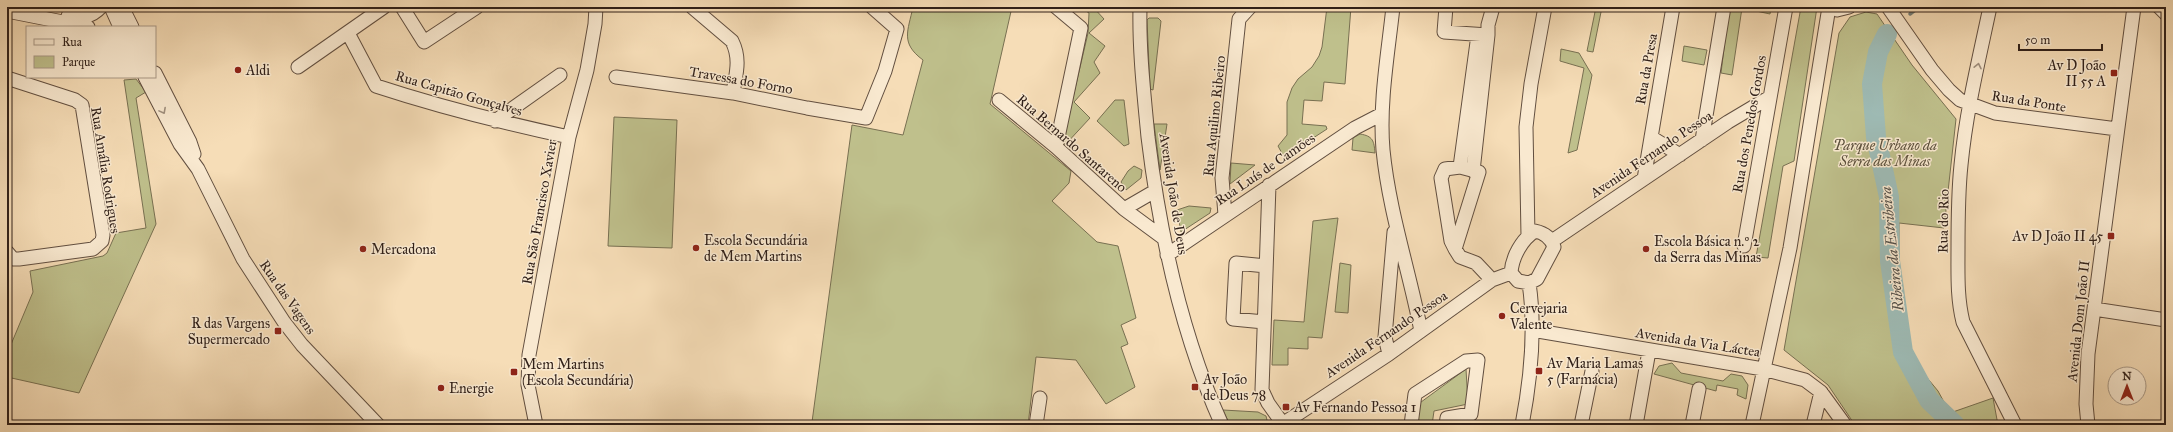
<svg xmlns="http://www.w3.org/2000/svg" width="2173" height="432" font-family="'IM FELL Great Primer',serif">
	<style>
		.green { fill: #bfc08c; stroke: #787052 }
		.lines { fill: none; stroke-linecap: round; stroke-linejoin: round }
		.stream { stroke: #727d77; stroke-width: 3.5 }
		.river { stroke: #9ebbb5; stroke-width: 20 }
		.minor-casing { stroke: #624f40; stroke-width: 15 }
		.minor { stroke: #f9e9d0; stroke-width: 13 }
		.oneway { stroke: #9f8f7e }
		.poi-dot { fill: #8f2418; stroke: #f9e9d0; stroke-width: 1.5 }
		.labels { text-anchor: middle; stroke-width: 3; stroke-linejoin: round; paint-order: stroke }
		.poi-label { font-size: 14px; fill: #302019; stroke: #f9e9d0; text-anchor: start }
		.street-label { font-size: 14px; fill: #302019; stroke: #f9e9d0 }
		.park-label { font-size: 14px; font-style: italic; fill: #5b503c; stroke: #f9e9d0 }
		.water-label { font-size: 15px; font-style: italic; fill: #514e48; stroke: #f9e9d0 }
	</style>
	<rect width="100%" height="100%" fill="#f6ddb7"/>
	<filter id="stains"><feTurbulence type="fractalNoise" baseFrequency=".005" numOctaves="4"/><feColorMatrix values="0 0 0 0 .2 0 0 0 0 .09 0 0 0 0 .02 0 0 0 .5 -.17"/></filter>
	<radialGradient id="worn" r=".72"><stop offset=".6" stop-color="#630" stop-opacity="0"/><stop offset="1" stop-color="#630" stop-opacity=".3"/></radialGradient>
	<path class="green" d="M913,7h99l-22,97 81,67 -2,12 -17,18 45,41 21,4 18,72 -15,7 7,19 -7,3 14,40 -29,17 -30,-44 -40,-3 -8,68h-199l-17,-3 40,-297 51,10 20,-75c-23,-17 -15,-29 -10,-53z
		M1080,7h13l11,12 -15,14 16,13 -11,16 6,11 -26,29 16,16 -25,27 -2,-5 25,-107 1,-20z
		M1327,7h24l-6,77 -21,-2 -2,19 -18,-1 -2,24 24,2 1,3 -43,28 -6,-11 9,-11v-33l5,-14 6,-9 14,-12 7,-11 3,-9z
		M1596,7h6l-9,45 -6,-1z
		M1729,7h42l-1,7 -28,-6 -10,67 -11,-2z
		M1801,7h16l-23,154 -11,5 -15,92 -12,-1z
		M1866,12l11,2 35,51 44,54 -12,109 -45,-5v69l11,65 28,34 12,22 43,-15 5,27h-143l-27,-40 -44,-35 55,-317 11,-16z
		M1149,18h9l3,3 -8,69 -3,-1 -3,-69z
		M1684,46l23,4 -3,15 -22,-4z
		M1561,49l18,4 13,22 -15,75 -9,3 16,-85 -24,-7z
		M136,79l10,13 -10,6 20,126 -77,169 -72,-16v-23l26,-62 -3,-21 73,-15 4,-3 9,-20 30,-5 -22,-148z
		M1115,100h9l5,44 -5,2 -27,-25z
		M614,117l63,3 -5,128 -64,-2z
		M1154,124h13l-7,46z
		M1360,134c13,2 14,7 15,19l-23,-3 1,-12z
		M1231,163l24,2 -25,19z
		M1134,166l8,4 -1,8 -15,12 -5,-8 7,-11z
		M1189,206l22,2 -1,5 -29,19 -4,-22z
		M1338,218l-16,120 -14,-1v12l-20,-1v17h-16l2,-45 30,2 9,-101z
		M1340,263l11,2 -3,48 -13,-1z
		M1672,363l9,10 42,8 8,-7 11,2 6,9 -2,14 -9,-4 1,-6 -21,-4 -1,6 -62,-17 5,-8z
		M1466,369l2,35 -34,7 -2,14h-17l2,-20z
		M1223,410l35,2 8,4 1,4 -3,5h-34z"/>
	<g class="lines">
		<path class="stream" d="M1910,14l9,-7"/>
		<path class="river" d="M1887,34l-9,18 -6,32 4,53 13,60 1,64 13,91 26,48 26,25"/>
		<g class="minor-casing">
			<path id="minor" d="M111,7l9,20
				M122,7l10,20
				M402,7l22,35 53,-35
				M692,7l40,34c9,18 4,33 1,52
				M1140,7c-1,44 4,87 8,130 12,99 33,197 74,288
				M1393,7c-5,47 -14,96 -10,143 6,61 26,120 38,181
				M1446,7l-2,25 44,3 -15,136
				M1888,7l44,63 17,20 11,10 35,13 122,16
				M1990,7c-11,52 -24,105 -29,158 -3,28 -3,56 -3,85 0,24 -1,48 5,72l52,103
				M2159,7l7,7
				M1837,10l12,-3
				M7,11l81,16
				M68,16c13,2 23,2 33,-9
				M348,33l28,53c64,21 128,37 193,51
				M1488,35v-10l5,-18
				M298,67l86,-60
				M155,73l35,69 4,12
				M145,77l35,67 18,25 45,90 41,63 18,23 76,80
				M616,77l117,16 74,15 59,10 19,-47 12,-42 -25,-22
				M7,78l68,22 7,5 21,130 -1,6 -9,8 -74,10h-6l-6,-7
				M999,100l57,47 68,62 38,28
				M495,121l65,-46
				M1651,137l29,18
				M1702,140l22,-133
				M1056,147l25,-119 -25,-21
				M1460,167l18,-132
				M1644,179l29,-172
				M1269,185l-7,205 6,13 15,21
				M1124,209l31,-18
				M1225,215l-3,-37 17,-159 11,-12
				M1535,231c10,2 16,7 19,16l-17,32 -8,4 -11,-2 -7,-8c1,-16 11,-34 24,-42z
				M1528,236l-2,-109 5,-43 14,-77
				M1552,241l176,-119 42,-25
				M1744,246l42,-239
				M1455,249l-4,-8 -10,-63 4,-9 15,-2 19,5 -24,77 5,8 16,6 16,17
				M1167,255l188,-127 27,-14
				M2094,309l72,11
				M1264,322l-31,-3 3,-56 30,3
				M1532,330l231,39 42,11 16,12 -8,33
				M1389,354l-4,-17 9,-105
				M1821,392l24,33
				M536,425l-8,-40 1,-30 40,-218 18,-67 8,-46 1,-17
				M1036,425l4,-27
				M1281,425l108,-71 103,-74 19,-7
				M1411,425l4,-31 51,-33 12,-1 -7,54 -24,4 -1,7
				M1522,425c9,-47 14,-95 7,-142
				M1581,425l11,-54
				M1636,425l13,-74
				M1692,425l7,-36
				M1752,425l38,-177 39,-241
				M2088,425l-2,-21 2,-50 46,-347"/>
		</g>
		<use href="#minor" class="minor"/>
	</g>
	<defs><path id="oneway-chevron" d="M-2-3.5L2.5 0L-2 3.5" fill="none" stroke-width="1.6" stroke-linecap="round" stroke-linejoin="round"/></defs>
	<g class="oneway">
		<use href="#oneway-chevron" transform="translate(1978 66) rotate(-78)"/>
		<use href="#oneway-chevron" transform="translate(163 111) rotate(62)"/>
	</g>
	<g class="poi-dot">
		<circle cx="238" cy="70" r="4"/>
		<rect x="2110" y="69" width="8" height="8" rx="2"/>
		<rect x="2107" y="232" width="8" height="8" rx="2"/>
		<circle cx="696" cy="248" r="4"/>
		<circle cx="363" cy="249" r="4"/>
		<circle cx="1646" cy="249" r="4"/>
		<circle cx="1502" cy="316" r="4"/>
		<rect x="274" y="327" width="8" height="8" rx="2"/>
		<rect x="1535" y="367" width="8" height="8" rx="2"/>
		<rect x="510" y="368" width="8" height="8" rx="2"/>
		<rect x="1191" y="383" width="8" height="8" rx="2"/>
		<circle cx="441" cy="388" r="4"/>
		<rect x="1282" y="403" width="8" height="8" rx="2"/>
	</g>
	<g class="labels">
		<g class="poi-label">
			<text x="2106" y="70" text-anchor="end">Av D João<tspan x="2106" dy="16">II 55 A</tspan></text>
			<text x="246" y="75">Aldi</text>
			<text x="2103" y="241" text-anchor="end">Av D João II 45</text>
			<text x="704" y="245">Escola Secundária<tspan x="704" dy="16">de Mem Martins</tspan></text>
			<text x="1654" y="246">Escola Básica n.º 2<tspan x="1654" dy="16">da Serra das Minas</tspan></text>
			<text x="371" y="254">Mercadona</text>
			<text x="1510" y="313">Cervejaria<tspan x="1510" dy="16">Valente</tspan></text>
			<text x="270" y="328" text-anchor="end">R das Vargens<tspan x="270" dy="16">Supermercado</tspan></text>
			<text x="1547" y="368">Av Maria Lamas<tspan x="1547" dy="16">5 (Farmácia)</tspan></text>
			<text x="522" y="369">Mem Martins<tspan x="522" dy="16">(Escola Secundária)</tspan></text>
			<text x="1203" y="384">Av João<tspan x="1203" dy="16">de Deus 78</tspan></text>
			<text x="449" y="393">Energie</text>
			<text x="1294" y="412">Av Fernando Pessoa 1</text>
		</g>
		<g class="street-label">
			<text transform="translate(1646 69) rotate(-80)" y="5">Rua da Presa</text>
			<text transform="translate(741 80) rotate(10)" y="5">Travessa do Forno</text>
			<text transform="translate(459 93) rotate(16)" y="5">Rua Capitão Gonçalves</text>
			<text transform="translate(2029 101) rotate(9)" y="5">Rua da Ponte</text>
			<text transform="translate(1214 116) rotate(-84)" y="5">Rua Aquilino Ribeiro</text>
			<text transform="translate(1749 124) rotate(-80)" y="5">Rua dos Penedos Gordos</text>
			<text transform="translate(1072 143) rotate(41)" y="5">Rua Bernardo Santareno</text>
			<text transform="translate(1651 154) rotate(-34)" y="5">Avenida Fernando Pessoa</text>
			<text transform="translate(1265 169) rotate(-34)" y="5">Rua Luís de Camões</text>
			<text transform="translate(106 170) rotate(81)" y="5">Rua Amália Rodrigues</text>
			<text transform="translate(1174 194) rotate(81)" y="5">Avenida João de Deus</text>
			<text transform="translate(539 212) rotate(-80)" y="5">Rua São Francisco Xavier</text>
			<text transform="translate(1943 221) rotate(-89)" y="5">Rua do Rio</text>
			<text transform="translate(288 297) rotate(55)" y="5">Rua das Vagens</text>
			<text transform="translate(2078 321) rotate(-84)" y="5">Avenida Dom João II</text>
			<text transform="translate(1386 334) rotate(-34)" y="5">Avenida Fernando Pessoa</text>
			<text transform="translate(1698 342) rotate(9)" y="5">Avenida da Via Láctea</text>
		</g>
		<g class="park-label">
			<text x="1885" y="150">Parque Urbano da<tspan x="1885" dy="16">Serra das Minas</tspan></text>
		</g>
		<g class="water-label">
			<text transform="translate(1892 249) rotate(-96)" y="5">Ribeira da Estribeira</text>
		</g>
	</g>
	<rect width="2173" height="432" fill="none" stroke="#f6ddb7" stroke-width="24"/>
	<rect x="8" y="8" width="2157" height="416" fill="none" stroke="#302019" stroke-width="2"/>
	<rect x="12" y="12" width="2149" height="408" fill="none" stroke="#302019"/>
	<rect x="26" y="26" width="130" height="52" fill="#f9e9d0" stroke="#a99987"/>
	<rect x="34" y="39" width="20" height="6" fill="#f9e9d0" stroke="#a99987"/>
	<text x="62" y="46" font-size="12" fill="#302019">Rua</text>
	<rect x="34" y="56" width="20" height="12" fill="#bfc08c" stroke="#a99987"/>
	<text x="62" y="66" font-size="12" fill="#302019">Parque</text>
	<g transform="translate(2127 386)"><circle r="19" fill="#f9e9d0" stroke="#a99987"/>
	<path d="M0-3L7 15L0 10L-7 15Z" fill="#8f2418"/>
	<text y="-6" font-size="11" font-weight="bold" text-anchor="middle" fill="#302019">N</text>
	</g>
	<path d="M2019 44v6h83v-6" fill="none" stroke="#302019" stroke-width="2"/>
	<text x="2025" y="44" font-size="12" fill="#302019" stroke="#f9e9d0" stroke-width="3" paint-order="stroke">50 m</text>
	<rect width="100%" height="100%" filter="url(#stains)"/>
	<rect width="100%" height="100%" fill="url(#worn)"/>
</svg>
